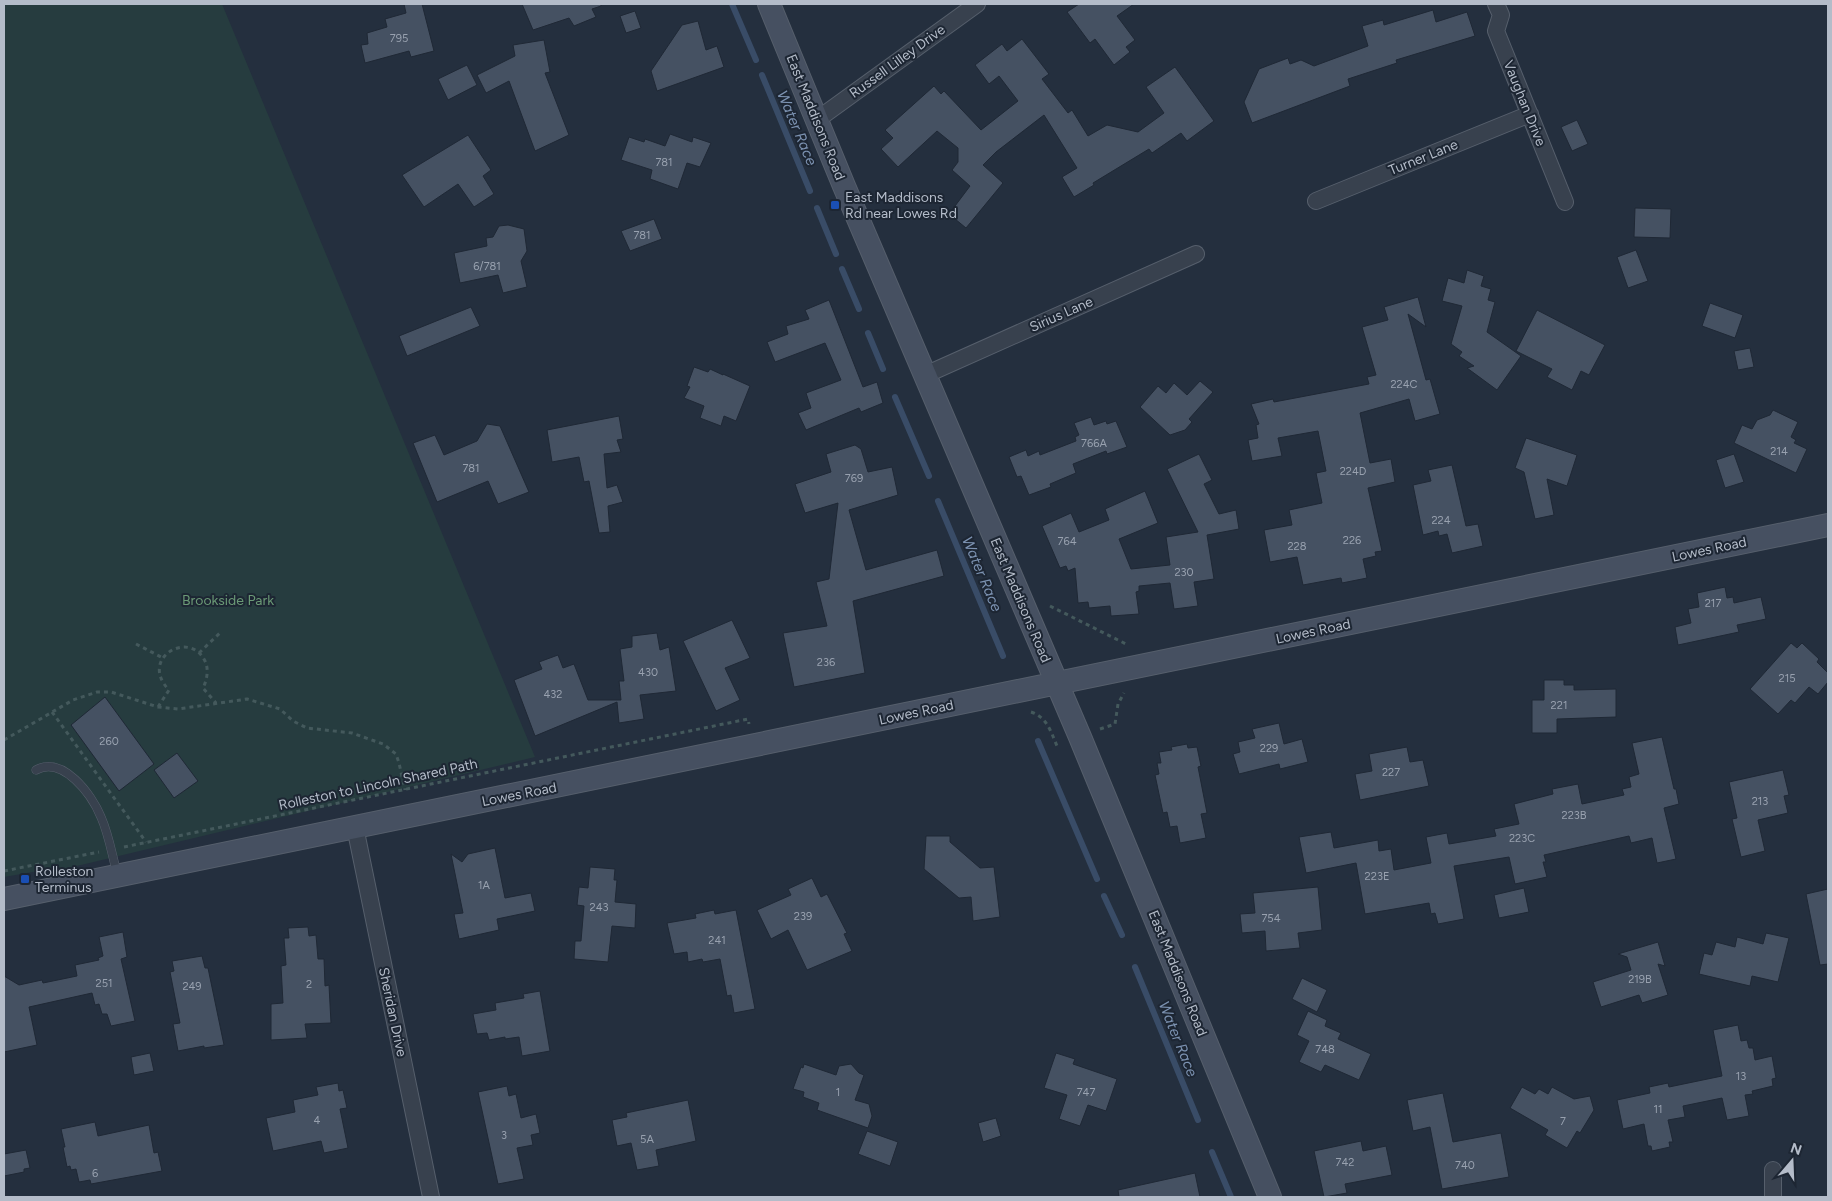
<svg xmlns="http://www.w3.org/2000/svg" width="1832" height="1201" font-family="Figtree,sans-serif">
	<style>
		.green { fill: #263c3f }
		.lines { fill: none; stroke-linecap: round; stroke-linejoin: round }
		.stream { stroke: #394c67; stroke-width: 6 }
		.building { fill: #455162; stroke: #1f2835 }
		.lane-casing { stroke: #565f6c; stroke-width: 9 }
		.street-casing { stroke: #565f6c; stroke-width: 18 }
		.secondary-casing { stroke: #565f6c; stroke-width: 24 }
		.path { stroke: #44595c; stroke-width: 3; stroke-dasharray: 4 4; stroke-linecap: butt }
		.lane { stroke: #38414e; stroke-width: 8 }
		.street { stroke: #38414e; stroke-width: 16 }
		.secondary { stroke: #465061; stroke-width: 22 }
		.transit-dot { fill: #1a4fb4; stroke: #1d2633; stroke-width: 2 }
		.labels { text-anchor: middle; stroke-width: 4; stroke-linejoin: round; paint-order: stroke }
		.number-label { font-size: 11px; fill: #98a1af }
		.street-label { font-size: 14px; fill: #b4bcc9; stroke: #1d2633 }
		.poi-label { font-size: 14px; fill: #b4bcc9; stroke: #1d2633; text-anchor: start }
		.park-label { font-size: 14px; fill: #6b9a76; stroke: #1d2633 }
		.water-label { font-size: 15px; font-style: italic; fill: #7c92b1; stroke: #1d2633 }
	</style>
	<rect width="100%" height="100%" fill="#242f3e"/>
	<path class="green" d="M4,4h218l313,753 -475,113 -10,-1 -46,8z"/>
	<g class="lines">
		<path class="stream" d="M732,4l24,56
			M762,75l48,116
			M817,208l19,46
			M842,269l17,40
			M868,333l15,36
			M895,397l34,79
			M938,501l65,155
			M1038,741l59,138
			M1104,896l18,39
			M1135,967l63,153
			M1212,1152l19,45"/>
	</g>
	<path class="building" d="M404,4h18l12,47 -23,6 -2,-6 -44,12 -4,-18 7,-1 -1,-11 20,-6 -2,-8 21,-6z
		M522,4h79v2l-9,3 4,8 -22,9 -5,-8 -36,12z
		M1079,4h55l-17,12 18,24 -9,7 4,5 -16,13 -19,-26 -5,4 -23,-31z
		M1433,10l3,12 31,-10 8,24 -79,24 1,3 -49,16 2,7 -98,37 -8,-21 15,-33 29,-11 2,6 11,-4 13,6 54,-20 -6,-20 21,-6 1,5z
		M635,11l6,17 -15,5 -6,-17z
		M698,21l8,29 11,-4 7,21 -67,24 -6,-20 31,-46z
		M1022,39l27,35 -7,5 26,34 4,-3 16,26 19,-11 31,7 26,-19 -18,-26 29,-20 39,54 -27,20 -6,-8 -29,20 -3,-4 -56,34 1,2 -20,12 -12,-20 15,-9 -33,-53 -48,37 -13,13 20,18 -37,45 -17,-14 21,-28 -18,-16 6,-8v-14l-21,-17 -39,36 -17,-18 12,-11 -8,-8 49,-44 7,8 3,-3 37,39 37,-29 -19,-25 -10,8 -14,-19 27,-21 5,7z
		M544,40l6,32 -5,1 24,62 -34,16 -26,-70 -23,12 -9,-18 38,-19 -2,-11z
		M467,65l10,20 -29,15 -10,-21z
		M1577,120l11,24 -16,7 -11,-24z
		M670,134l22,8 1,-5 18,6 -11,24 -13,-4 -9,26 -28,-10 2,-9 -31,-10 8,-23 15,5 1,-3 20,7z
		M468,135l23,35 -8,6 11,18 -20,13 -16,-23 -34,23 -22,-32z
		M1635,208l36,1 -1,29 -36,-1z
		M654,219l8,20 -32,12 -9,-20z
		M508,225l16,4 3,22 -6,10 6,26 -24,6 -5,-18 -38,8 -6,-30 33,-7 -1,-8 7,-1 6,-11z
		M1636,250l12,31 -20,7 -11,-31z
		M1467,270l17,6 -3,10 10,3 -3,11 7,2 -8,30 34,24 -24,34 -30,-22 7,-2 -15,-10 3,-4 -11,-8 11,-38 -20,-5 6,-23 16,5z
		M1418,297l8,30 -18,-13 18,66 4,-1 10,35 -25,7 -6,-22 -49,14 10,50 21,-4 4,23 -27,6 14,63 -7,1 1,4 -13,3 4,19 -25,5 -1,-5 -38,7 -6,-28 -27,5 -6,-32 28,-5 -3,-15 33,-7 -6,-30 10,-2 -8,-40 -40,7 4,18 -30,5 -4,-21 10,-2 -2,-13 3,-1 -8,-20 22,-5 1,3 95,-18 -2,-7 9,-2 -14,-48 26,-7 -4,-13z
		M829,300l34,87 14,-5 6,21 -22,9 -2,-4 -53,22 -8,-17 13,-5 -5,-15 35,-13 -16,-37 -50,19 -8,-20 21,-8 -2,-8 23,-7 -4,-9z
		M1710,303l33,12 -8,23 -33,-12z
		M471,307l9,19 -73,30 -8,-20z
		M1537,310l68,35 -16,30 -8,-4 -9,19 -25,-13 5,-8 -36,-18z
		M1750,348l4,19 -16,3 -4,-19z
		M694,367l14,5 2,-3 13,6v-1l27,12 -14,35 -12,-5 -3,10 -21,-8 4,-12 -20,-8 6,-11 -3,-1z
		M1200,381l13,11 -24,27 3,3 -7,8 -15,5 -30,-28 18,-21 8,7 8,-10 13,12z
		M1773,410l25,12 -7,15 5,3 -2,3 13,6 -11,24 -62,-30 8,-18 10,4 5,-9 13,-5z
		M619,416l4,23 -6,1 4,12 -17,2 3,34 10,-3 6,17 -15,4 2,26 -11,1 -10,-52 -5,1 -5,-25 -27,5 -5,-32z
		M1091,417l3,8 12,-4 1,3 9,-3 11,26 -20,7 -1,-3 -33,13 3,9 -26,11 1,3 -22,8 -8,-19 -4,1 -8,-20 17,-7 2,6 11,-5 1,4 36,-14 -1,-4 4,-2 -5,-12z
		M487,424l13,2 29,66 -31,12 -10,-23 -51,21 -24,-59 22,-8 9,20 33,-14z
		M1526,438l51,17 -10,31 -20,-7 7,36 -19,4 -11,-47 -9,-4z
		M855,445l6,4 7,23 24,-5 6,28 -49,15 17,60 71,-20 7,26 -91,25 12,72 -71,14 -11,-54 44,-7 -11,-44 13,-3 9,-76 -33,10 -10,-29 36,-12 -5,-18z
		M1199,454l13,26 -8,4 15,30 17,-4 3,19 -32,6 7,44 -20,3 4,24 -24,3 -4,-26 -31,3v5l-3,1 3,22 -28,2 -1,-10 -21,2 -1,-6 -10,1 -3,-35 -7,3 -2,-5 -6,2 -18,-42 29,-13 8,19 30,-12 -4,-11 40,-18 13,32 -39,16 12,30 39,-4 -4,-28 32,-5 -31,-63z
		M1734,454l10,28 -19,6 -9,-28z
		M1452,465l14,61 12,-2 5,22 -31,7 -5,-19 -8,2 -1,-5 -15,4 -10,-50 18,-4 -3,-11z
		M1725,587l2,11 6,-1 1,6 27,-6 5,22 -29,6 2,7 -61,13 -3,-18 16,-4 -3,-14 11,-2 -2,-14z
		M732,620l18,38 -25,10 15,32 -24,11 -33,-70z
		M657,633l3,17 9,-3 7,44 -36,4 4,24 -25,4 -2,-21 -82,34 -21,-56 28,-11 -3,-7 19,-7 5,13 11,-4 14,36h33l-2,-19h5l-4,-32 12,-2v-11z
		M1791,643l6,5 5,-5 17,16 -2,3 11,11v9l-10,12 -9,-7 -14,16 -4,-3 -13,14 -28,-25z
		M1544,680h20v5h10v5l42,-1v28l-59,2v14h-25v-33h12z
		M105,697l49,67 -35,27 -48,-66z
		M1279,723l5,21 18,-5 6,23 -28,7 -1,-5 -40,10 -6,-20 7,-2 -2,-10 17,-4 -3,-9z
		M1662,737l12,52h2l3,15 -15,4 12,51 -19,4 -5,-25 -21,5 -2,-7 -85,19 2,7h-3l4,15 -32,7 -6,-27 -55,9 10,53 -26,5 -3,-11 -4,1 -2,-11 -64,11 -9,-51 -50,10 -7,-36 32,-5 3,16 44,-8 1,11 12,-2 3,21 37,-7 -5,-26 21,-4 2,11 47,-8 -2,-7 25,-5 -5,-20 39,-10 -1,-5 26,-5 4,20 42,-9 -2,-6 9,-2 -2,-10 10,-3 -7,-31z
		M1187,744l1,4 9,-1 4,19 -3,1 9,46 -6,1 5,24 -26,5 -3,-17 -7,1 -3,-15 -4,1 -8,-38 4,-1 -2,-11h4l-2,-11 13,-2 -1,-3z
		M1407,747l3,15 13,-2 6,26 -69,14 -5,-26 17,-3 -3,-17z
		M177,753l21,28 -24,17 -20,-28z
		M1783,770l6,25 -5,1 4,17 -30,7 7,31 -24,6 -9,-38 5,-1 -8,-36z
		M926,836h24v6l30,26 14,-1 6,50 -27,4 -2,-24 -12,1 -35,-29z
		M495,848l10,50 26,-5 4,18 -38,8 2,11 -40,9 -5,-25 9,-1 -12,-59 11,8 6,-8z
		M590,867l25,2 -1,11h3l-2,22 21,2 -1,24 -23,-2 -4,36 -34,-3 1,-18h6l3,-35 -7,-1 2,-18 9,1z
		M812,878l9,19 6,-3 20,39 -3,1 8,17 -45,19 -19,-40 -17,9 -14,-29 34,-15 -3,-6z
		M1318,887l4,43 -24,3 2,15 -34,3 -1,-20 -23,2 -2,-19 15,-1 -2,-20z
		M1524,888l5,24 -30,6 -5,-23z
		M1828,889v75l-8,1 -14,-71z
		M714,910l1,4 21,-4 19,99 -21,4 -3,-18 -4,1 -7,-37 -17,3 -1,-3 -14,3 -1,-10 -13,2 -7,-31 29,-5 -1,-4z
		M308,927l1,9 7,-1 2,24h6l1,27 4,-1 2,38 -26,1 2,14 -36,2v-36l12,-1 -2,-37 5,-1 -2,-27h5l-1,-10z
		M123,932l4,25 -6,2 14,62 -24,5 -4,-12h-5l-3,-10 -4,1 -3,-12 -63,14 8,38 -33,7v-76l15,9 23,-5 1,3 34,-7 -2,-11 24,-5 -1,-2 5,-2 -4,-19z
		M1766,933l23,5 -11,44 -26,-6 -2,10 -51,-12 5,-21 8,2 4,-13 19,5 2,-10 26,7z
		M1658,942l7,24 -7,-2 10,31 -26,8 -3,-8 -38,12 -8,-25 38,-12 -4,-13 -9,-3z
		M202,956l3,12h3l16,77 -20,3v-2l-26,5 -5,-27 7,-1 -10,-51 4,-1 -2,-10z
		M1302,978l25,12 -10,22 -25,-13z
		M540,991l10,60 -28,5 -3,-19 -14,2v-2l-16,3 -2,-7 -10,1 -4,-20 23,-4 -1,-7 29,-5 -1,-4z
		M1308,1011l19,9 -2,6 16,7 -3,6 33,15 -12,26 -34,-15 -4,7 -22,-10 10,-21 -12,-6z
		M1738,1025l3,16 6,-1 2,8h4l2,12 17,-4 4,22 -4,1 1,7 -21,5 1,3 -8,1 4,21 -22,4 -5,-22 -39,8 2,11 -17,3 5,22h-4l1,5 -18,4 -1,-5h-3l-4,-22 -21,5 -6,-29 33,-7 -1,-6 19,-4 1,4 53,-11 -9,-46z
		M150,1053l4,18 -20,4 -3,-18z
		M1056,1053l19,6 -2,5 44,15 -11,32 -18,-6 -8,21 -21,-7 8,-24 -23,-7z
		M804,1064l32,11 3,-9 12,-2 8,9 5,2 -9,25 14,4 3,12 -4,12 -51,-18 2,-7 -16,-6 1,-5 -11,-3 8,-22 2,1z
		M338,1083l1,8 4,-1 4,18 -7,1 8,39 -24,5 -3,-12 -48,10 -7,-33 29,-6 -2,-12 25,-5 -2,-8z
		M507,1086l2,10 7,-2 5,24 15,-4 4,19 -9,2 2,10 -16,3 7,31 -26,5 -20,-92z
		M1522,1087l13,7 4,-5 9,5 4,-7 22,12 16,-3 4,14 -14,23 -3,-2 -10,17 -22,-13 3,-5 -38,-22z
		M1443,1093l10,49 48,-9 8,44 -67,12 -12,-62 -17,4 -6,-31z
		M688,1100l8,41 -40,9 3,16 -22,4 -6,-27 -14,3 -5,-26 15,-3 -1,-4z
		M996,1118l5,18 -18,6 -5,-19z
		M95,1122l3,14 51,-11 5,28 4,-1 4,19 -71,13 -1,-4 -11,2 -3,-13 -5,1 -1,-4 -3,1 -4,-20h2l-4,-18z
		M867,1131l31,11 -8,24 -32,-12z
		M1361,1141l2,10 23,-5 6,29 -47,9 2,9 -23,4 -10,-46z
		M26,1150l4,18 -6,1v3l-20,4v-22z
		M1195,1173l5,24h-81l-1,-7z"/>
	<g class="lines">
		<g class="lane-casing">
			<path id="lane" d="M36,770c27,-15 56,25 65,47 8,18 11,38 16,56"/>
		</g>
		<g class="street-casing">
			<path id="street" d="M1496,4l5,11 -5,16 69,171
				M818,119l159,-115
				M1316,201l214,-87
				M925,375l271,-121
				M355,827l76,370
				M1773,1170v27"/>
		</g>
		<g class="secondary-casing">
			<path id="secondary" d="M769,4l75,182 236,551 190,460
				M4,899l1824,-374"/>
		</g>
		<path class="path" d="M1050,606l78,39
			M136,644l27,14
			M199,653l23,-22
			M158,707l11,-17c-31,-32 21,-61 36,-29 4,8 2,19 -2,27l13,15
			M52,712l94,130
			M1031,712c16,5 20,20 26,34l3,-1
			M1100,729l15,-5 3,-20 6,-11
			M4,740l69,-40 24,-8h14l47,15 20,2 69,-10 33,10 13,12 14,7 45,5 31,11 13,10 3,9 6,27
			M124,847l624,-128 1,5
			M4,871l95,-19"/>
		<use href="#lane" class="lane"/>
		<use href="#street" class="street"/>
		<use href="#secondary" class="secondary"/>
	</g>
	<g class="transit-dot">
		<rect x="830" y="200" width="10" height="10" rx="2.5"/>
		<rect x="20" y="874" width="10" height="10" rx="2.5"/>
	</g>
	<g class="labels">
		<g class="number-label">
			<text x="399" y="42">795</text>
			<text x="664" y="166">781</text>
			<text x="642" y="239">781</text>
			<text x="487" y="270">6/781</text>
			<text x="1404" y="388">224C</text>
			<text x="1094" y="447">766A</text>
			<text x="1779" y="455">214</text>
			<text x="471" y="472">781</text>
			<text x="1353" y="475">224D</text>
			<text x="854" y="482">769</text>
			<text x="1441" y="524">224</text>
			<text x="1352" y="544">226</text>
			<text x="1067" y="545">764</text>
			<text x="1297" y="550">228</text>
			<text x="1184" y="576">230</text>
			<text x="1713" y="607">217</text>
			<text x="826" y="666">236</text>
			<text x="648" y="676">430</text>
			<text x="1787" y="682">215</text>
			<text x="553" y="698">432</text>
			<text x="1559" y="709">221</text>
			<text x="109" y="745">260</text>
			<text x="1269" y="752">229</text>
			<text x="1391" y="776">227</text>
			<text x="1760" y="805">213</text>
			<text x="1574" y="819">223B</text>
			<text x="1522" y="842">223C</text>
			<text x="1377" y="880">223E</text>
			<text x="484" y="889">1A</text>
			<text x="599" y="911">243</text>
			<text x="803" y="920">239</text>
			<text x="1271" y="922">754</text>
			<text x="717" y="944">241</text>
			<text x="1640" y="983">219B</text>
			<text x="104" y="987">251</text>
			<text x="309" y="988">2</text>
			<text x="192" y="990">249</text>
			<text x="1325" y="1053">748</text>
			<text x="1741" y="1080">13</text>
			<text x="838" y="1096">1</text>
			<text x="1086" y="1096">747</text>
			<text x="1658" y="1113">11</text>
			<text x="317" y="1124">4</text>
			<text x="1563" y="1125">7</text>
			<text x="504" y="1139">3</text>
			<text x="647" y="1143">5A</text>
			<text x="1345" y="1166">742</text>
			<text x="1465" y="1169">740</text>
			<text x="95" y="1177">6</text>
		</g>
		<g class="street-label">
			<text transform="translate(897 61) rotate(-36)" y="5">Russell Lilley Drive</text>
			<text transform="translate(1525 103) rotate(68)" y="5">Vaughan Drive</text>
			<text transform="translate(816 117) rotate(68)" y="5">East Maddisons Road</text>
			<text transform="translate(1423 157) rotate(-22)" y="5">Turner Lane</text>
			<text transform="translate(1061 314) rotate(-24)" y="5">Sirius Lane</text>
			<text transform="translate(1709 549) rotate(-12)" y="5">Lowes Road</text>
			<text transform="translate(1021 600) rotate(67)" y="5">East Maddisons Road</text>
			<text transform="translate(1313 631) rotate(-12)" y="5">Lowes Road</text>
			<text transform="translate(916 712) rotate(-12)" y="5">Lowes Road</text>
			<text transform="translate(378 784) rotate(-12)" y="5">Rolleston to Lincoln Shared Path</text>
			<text transform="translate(519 794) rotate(-11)" y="5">Lowes Road</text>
			<text transform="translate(1178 973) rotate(68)" y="5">East Maddisons Road</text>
			<text transform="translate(393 1012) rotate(78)" y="5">Sheridan Drive</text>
		</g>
		<g class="poi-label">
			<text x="845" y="202">East Maddisons<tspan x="845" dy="16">Rd near Lowes Rd</tspan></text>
			<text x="35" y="876">Rolleston<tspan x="35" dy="16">Terminus</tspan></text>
		</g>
		<g class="park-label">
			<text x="228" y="605">Brookside Park</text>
		</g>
		<g class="water-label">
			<text transform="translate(797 128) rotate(67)" y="5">Water Race</text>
			<text transform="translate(982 574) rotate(67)" y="5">Water Race</text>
			<text transform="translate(1178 1039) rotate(68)" y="5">Water Race</text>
		</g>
	</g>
	<rect width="1832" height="1201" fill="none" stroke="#b4bcc9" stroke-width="10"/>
	<g transform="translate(1792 1161) rotate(19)" stroke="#1d2633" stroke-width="4" paint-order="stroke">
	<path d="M0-4L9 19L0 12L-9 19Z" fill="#b4bcc9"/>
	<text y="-8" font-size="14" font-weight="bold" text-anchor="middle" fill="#b4bcc9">N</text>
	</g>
</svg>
